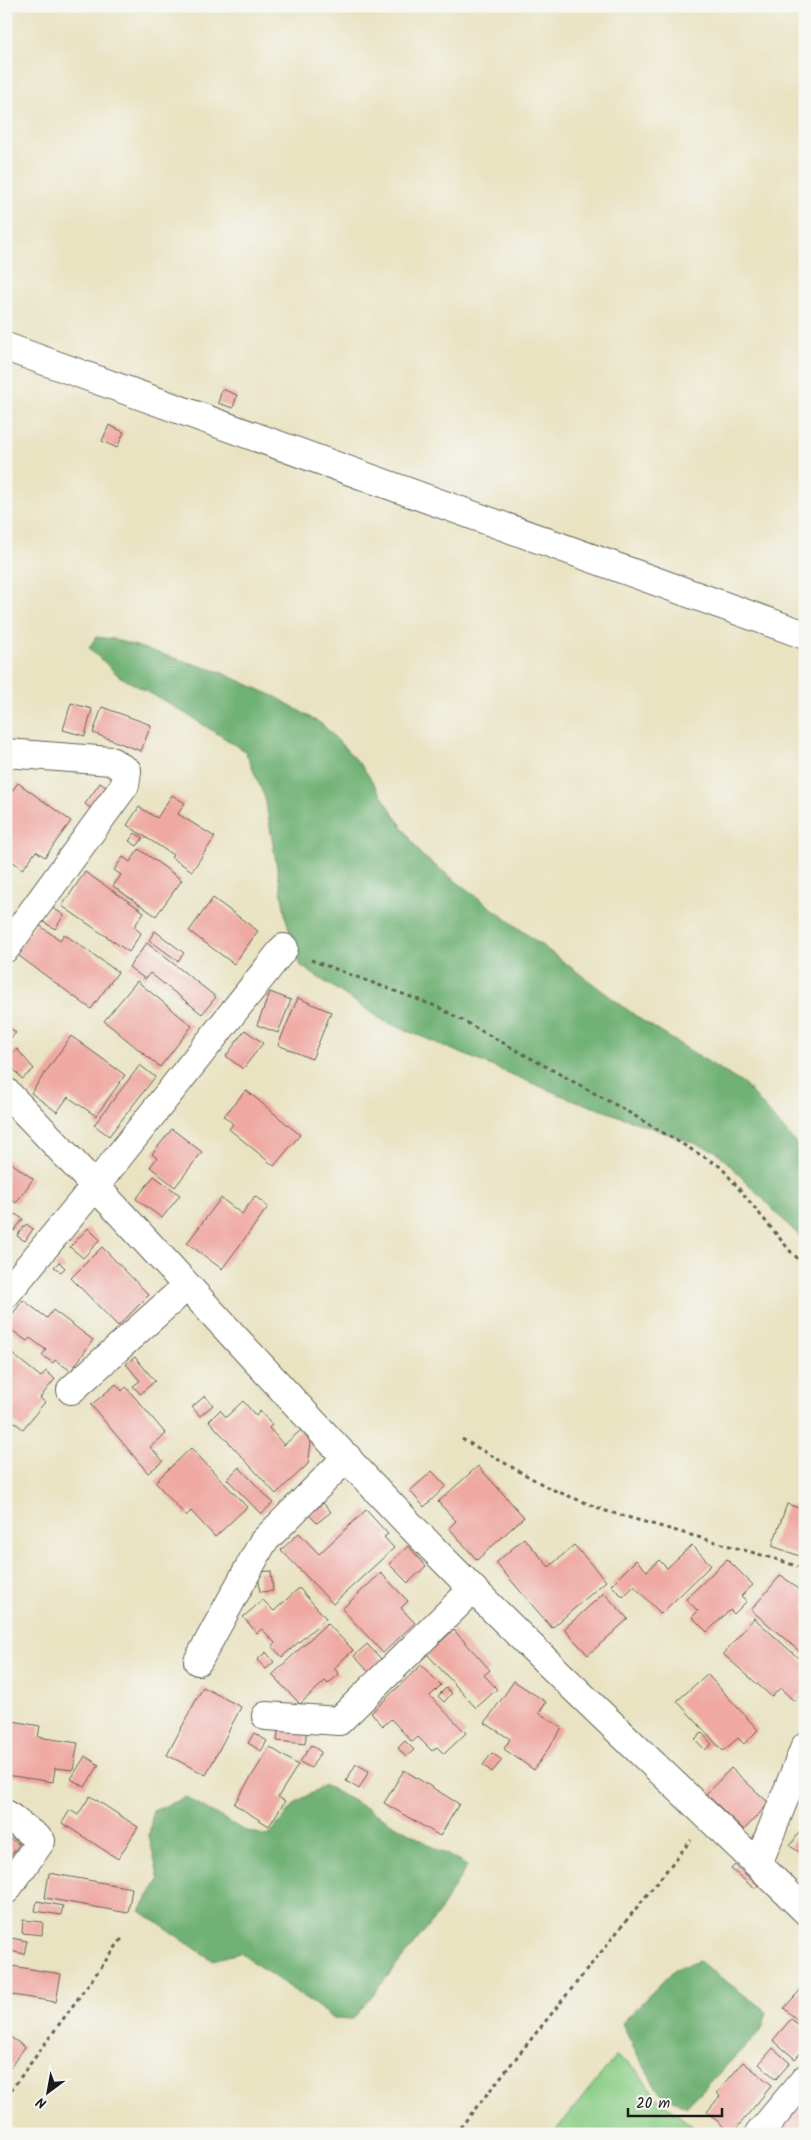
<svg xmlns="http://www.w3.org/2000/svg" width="811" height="2140" font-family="Kalam,sans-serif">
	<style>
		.green { fill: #8bce87; stroke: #547552 }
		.forest { fill: #70b174; stroke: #466648 }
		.building { fill: #efa8a2 }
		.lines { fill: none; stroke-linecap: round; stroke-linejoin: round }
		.minor-casing { stroke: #646256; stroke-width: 30 }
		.path { stroke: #646256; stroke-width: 3; stroke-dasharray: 4 4; stroke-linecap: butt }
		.minor { stroke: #fff; stroke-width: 28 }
	</style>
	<rect width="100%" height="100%" fill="#f6f6f2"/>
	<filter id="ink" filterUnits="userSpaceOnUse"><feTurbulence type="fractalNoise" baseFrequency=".02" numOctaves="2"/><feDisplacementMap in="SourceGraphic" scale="10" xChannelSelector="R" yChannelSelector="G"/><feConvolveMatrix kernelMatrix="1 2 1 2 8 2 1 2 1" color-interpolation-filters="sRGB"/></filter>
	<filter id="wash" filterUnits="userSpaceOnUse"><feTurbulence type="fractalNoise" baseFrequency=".0096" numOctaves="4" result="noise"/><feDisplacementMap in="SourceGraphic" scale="20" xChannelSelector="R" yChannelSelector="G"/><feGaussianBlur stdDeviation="1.12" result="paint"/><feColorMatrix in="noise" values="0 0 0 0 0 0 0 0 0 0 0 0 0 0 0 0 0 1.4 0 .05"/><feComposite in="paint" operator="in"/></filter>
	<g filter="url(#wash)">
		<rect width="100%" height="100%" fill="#e9e3c2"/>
		<path class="green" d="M616,2056l20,13 20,28 46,37h-149z"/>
		<path class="forest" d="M96,637l17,2 107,33 58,26 45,27 39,41 59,89 219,164 105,66 60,69v88l-89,-91 -153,-55 -179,-75 -83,-55 -15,-47 -21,-121 -20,-47 -75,-47 -51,-28 -30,-28z
			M325,1785l142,81 -32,52 -82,101 -19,-1 -94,-65 -28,7 -72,-49 19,-31 -10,-44 4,-25 33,-14 57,33 25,6 30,-35z
			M699,1961l68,51 -5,17 -76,78 -27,-15 -25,-43 -12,-26 53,-54z"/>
		<g id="blocks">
			<path class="building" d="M222,389l15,6 -4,13 -15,-5z
				M109,425l15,7 -7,16 -15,-7z
				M71,703l21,6 -7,27 -22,-6z
				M102,707l49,18 -10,26 -48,-18z
				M18,783l53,38 -26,36 -9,-6 -13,18 -17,-12v-58z
				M100,783l9,6 -16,21 -8,-6z
				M172,795l13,8 -7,11 37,23 -23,34 -21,-14 2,-2 -46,-30 12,-18 18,11z
				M135,833l8,5 -6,8 -8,-5z
				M139,849l43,31 -26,36 -43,-30 8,-11 -7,-5 9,-13 7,5z
				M85,872l59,40 -10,15 7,6 -12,19 -67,-46z
				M213,898l45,33 -24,33 -45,-33z
				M51,907l13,8 -9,14 -13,-8z
				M36,923l24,17 4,-6 54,38 -27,37 -76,-56z
				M155,931l29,22 -6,8 -29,-21z
				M147,943l69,54 -14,17 -52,-41 -5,6 -16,-12z
				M137,981l55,45 -32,41 -56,-46z
				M270,992l21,8 -13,33 -21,-8z
				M298,998l33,14 -19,47 -34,-14z
				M6,1024l10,9 -10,9z
				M245,1030l18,13 -20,26 -17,-13z
				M71,1036l54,39 -29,41 -28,-19 -11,15 -26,-19z
				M17,1049l17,20 -12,10 -16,-19v-2z
				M140,1065l15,12 -46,59 -15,-11z
				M246,1090l54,45 -26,31 -45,-37 4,-5 -9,-8z
				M172,1129l30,23 -27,35 -25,-20 7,-9 -5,-4z
				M6,1159l27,20 -17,24 -10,-7z
				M154,1176l26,19 -18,23 -26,-19z
				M255,1196l13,11 -46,62 -35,-26 34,-45 21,16z
				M15,1214l8,5 -9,12 -7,-5z
				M26,1224l7,5 -8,12 -8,-5z
				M88,1228l12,12 -17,18 -13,-11z
				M102,1247l47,48 -31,31 -47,-48z
				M59,1262l6,6 -4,4 -7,-5z
				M23,1300l24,18 6,-8 40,30 -22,31 -16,-11 -2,3 -11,-8 4,-5 -16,-12 -3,3 -21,-15v-3z
				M6,1349l35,28 5,-6 9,8 -15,19 5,4 -22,27 -17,-13z
				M135,1357l20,24 -15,13 -7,-8 7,-5 -14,-17z
				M116,1384l6,7 4,-4 40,47 -16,13 13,14 -15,12 -57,-68z
				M205,1396l8,9 -13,11 -8,-9z
				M243,1401l13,15 4,-5 12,14 -3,3 15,17 17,-15 10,13 -3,21 -32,30 -67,-73 11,-11 6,7z
				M804,1414h1v16l-5,-1z
				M191,1448l56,59 -32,30 -24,-26 -5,5 -31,-34z
				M478,1466l46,51 -47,43 -28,-32 7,-7 -18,-19z
				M239,1467l34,36 -12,11 -34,-35z
				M432,1471l14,15 -22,21 -14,-16z
				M323,1503l8,9 -14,11 -8,-8z
				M787,1504l18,6v48l-33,-12z
				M366,1510l22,24 -4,3 10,11 -61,56 -52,-54 18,-17 20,21z
				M524,1538l25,29 25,-22 32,36 -54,47 -56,-65z
				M692,1545l19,20 -50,49 -27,-28 -11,11 -12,-12 25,-25 11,11 12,-11 8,8z
				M408,1546l18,20 -18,17 -19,-19z
				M727,1559l26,26 -12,11 6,5 -13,13 -4,-4 -23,22 -15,-15 6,-6 -12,-12z
				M271,1571l2,20 -13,1 -2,-20z
				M381,1573l27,28 -7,7 14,15 -32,30 -41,-44z
				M781,1575l24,20 -1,60 -53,-45z
				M299,1588l27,30 -44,39 -10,-11 3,-3 -13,-14 -5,4 -14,-16 20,-17 11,11z
				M604,1593l24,26 -40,36 -24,-26z
				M754,1618l51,46v25l-11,12 -14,-13 -8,9 -49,-43z
				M327,1623l26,27 -19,18 5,6 -11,10 -3,-3 -25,23 -28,-29z
				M454,1630l36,40 -6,5 13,14 -21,19 -49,-54z
				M367,1644l16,17 -13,12 -16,-17z
				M266,1652l8,10 -8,7 -9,-9z
				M421,1665l20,20 -11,11 36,37 -22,21 -7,-7 -5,4 -14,-14 -6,5 -21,-23 -8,7 -12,-13z
				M707,1674l51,56 -14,14 -6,-6 -15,13 -46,-50z
				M514,1681l32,21 -7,11 23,15 -28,42 -30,-21 6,-10 -25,-16z
				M203,1687l38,20 -35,68 -39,-20z
				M446,1688l6,5 -8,9 -6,-6z
				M13,1721l27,5 -2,11 40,6 -5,27 -18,-2 -2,14 -47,-7z
				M279,1725l28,4 -2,15 -28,-3z
				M254,1733l13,8 -6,10 -13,-8z
				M702,1733l10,11 -7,6 -10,-11z
				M405,1741l9,9 -8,7 -8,-9z
				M311,1745l10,7 -10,16 -11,-6z
				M270,1747l28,18 -20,32 7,4 -16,25 -35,-22z
				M492,1753l10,7 -10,12 -9,-7z
				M85,1756l14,9 -14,22 -14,-8z
				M356,1764l13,7 -10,18 -13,-8z
				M731,1768l38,35 -25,27 -38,-36z
				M404,1770l55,34 -19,32 -56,-33z
				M90,1796l48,31 -20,32 -56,-36 8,-13 8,5z
				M805,1824v32l-15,-10z
				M6,1836l13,8 -13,19z
				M735,1865l23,20 -3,4 -24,-20z
				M49,1873l83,15 -4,25 -83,-15z
				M37,1901l26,5 -2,9 -26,-4z
				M23,1920l20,2 -1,13 -20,-2z
				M6,1937l21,4 -3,13 -18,-4z
				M6,1965l55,9 -5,28 -50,-8z
				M805,1985v42l-21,-19z
				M791,2019l14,12v17l-10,11 -22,-19z
				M6,2034l19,13 -19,26z
				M773,2048l17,15 -14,16 -17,-15z
				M743,2062l29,23 -40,49 -25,-22 13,-16 -3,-3z
				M803,2103l2,2v29h-30z"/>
		</g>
	</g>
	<g filter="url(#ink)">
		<use href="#blocks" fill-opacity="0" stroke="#646256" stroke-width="1"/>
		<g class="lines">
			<g class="minor-casing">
				<path id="minor" d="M6,347l799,288
					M6,753l105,8 16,10 -2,14 -119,163
					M6,1092c148,153 287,314 436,466 118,120 242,234 363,352
					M6,1294l90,-109 188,-237
					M71,1390l116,-104
					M198,1661l65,-119 84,-85
					M266,1716l73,5 134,-132
					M6,1814l35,27 -35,49
					M758,1864l47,-117
					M759,2134l46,-55"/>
			</g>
			<path class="path" d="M311,960l127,47 185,102 98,58 70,85 14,13
				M462,1439l87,49 57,23 173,49 26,9
				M6,2097l117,-160
				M455,2134l236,-294"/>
			<use href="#minor" class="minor"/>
		</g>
	</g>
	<rect width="811" height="2140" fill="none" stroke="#f6f6f2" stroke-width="25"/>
	<g transform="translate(48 2092) rotate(212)" stroke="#f6f6f2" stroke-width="4" paint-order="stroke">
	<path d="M0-4L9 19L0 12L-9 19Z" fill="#1c1c1c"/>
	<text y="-8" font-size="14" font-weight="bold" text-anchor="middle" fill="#1c1c1c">N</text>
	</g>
	<path d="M628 2108v8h94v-8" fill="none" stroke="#1c1c1c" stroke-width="2.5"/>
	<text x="636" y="2108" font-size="15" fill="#1c1c1c" stroke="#f6f6f2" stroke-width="4" paint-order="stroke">20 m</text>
</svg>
